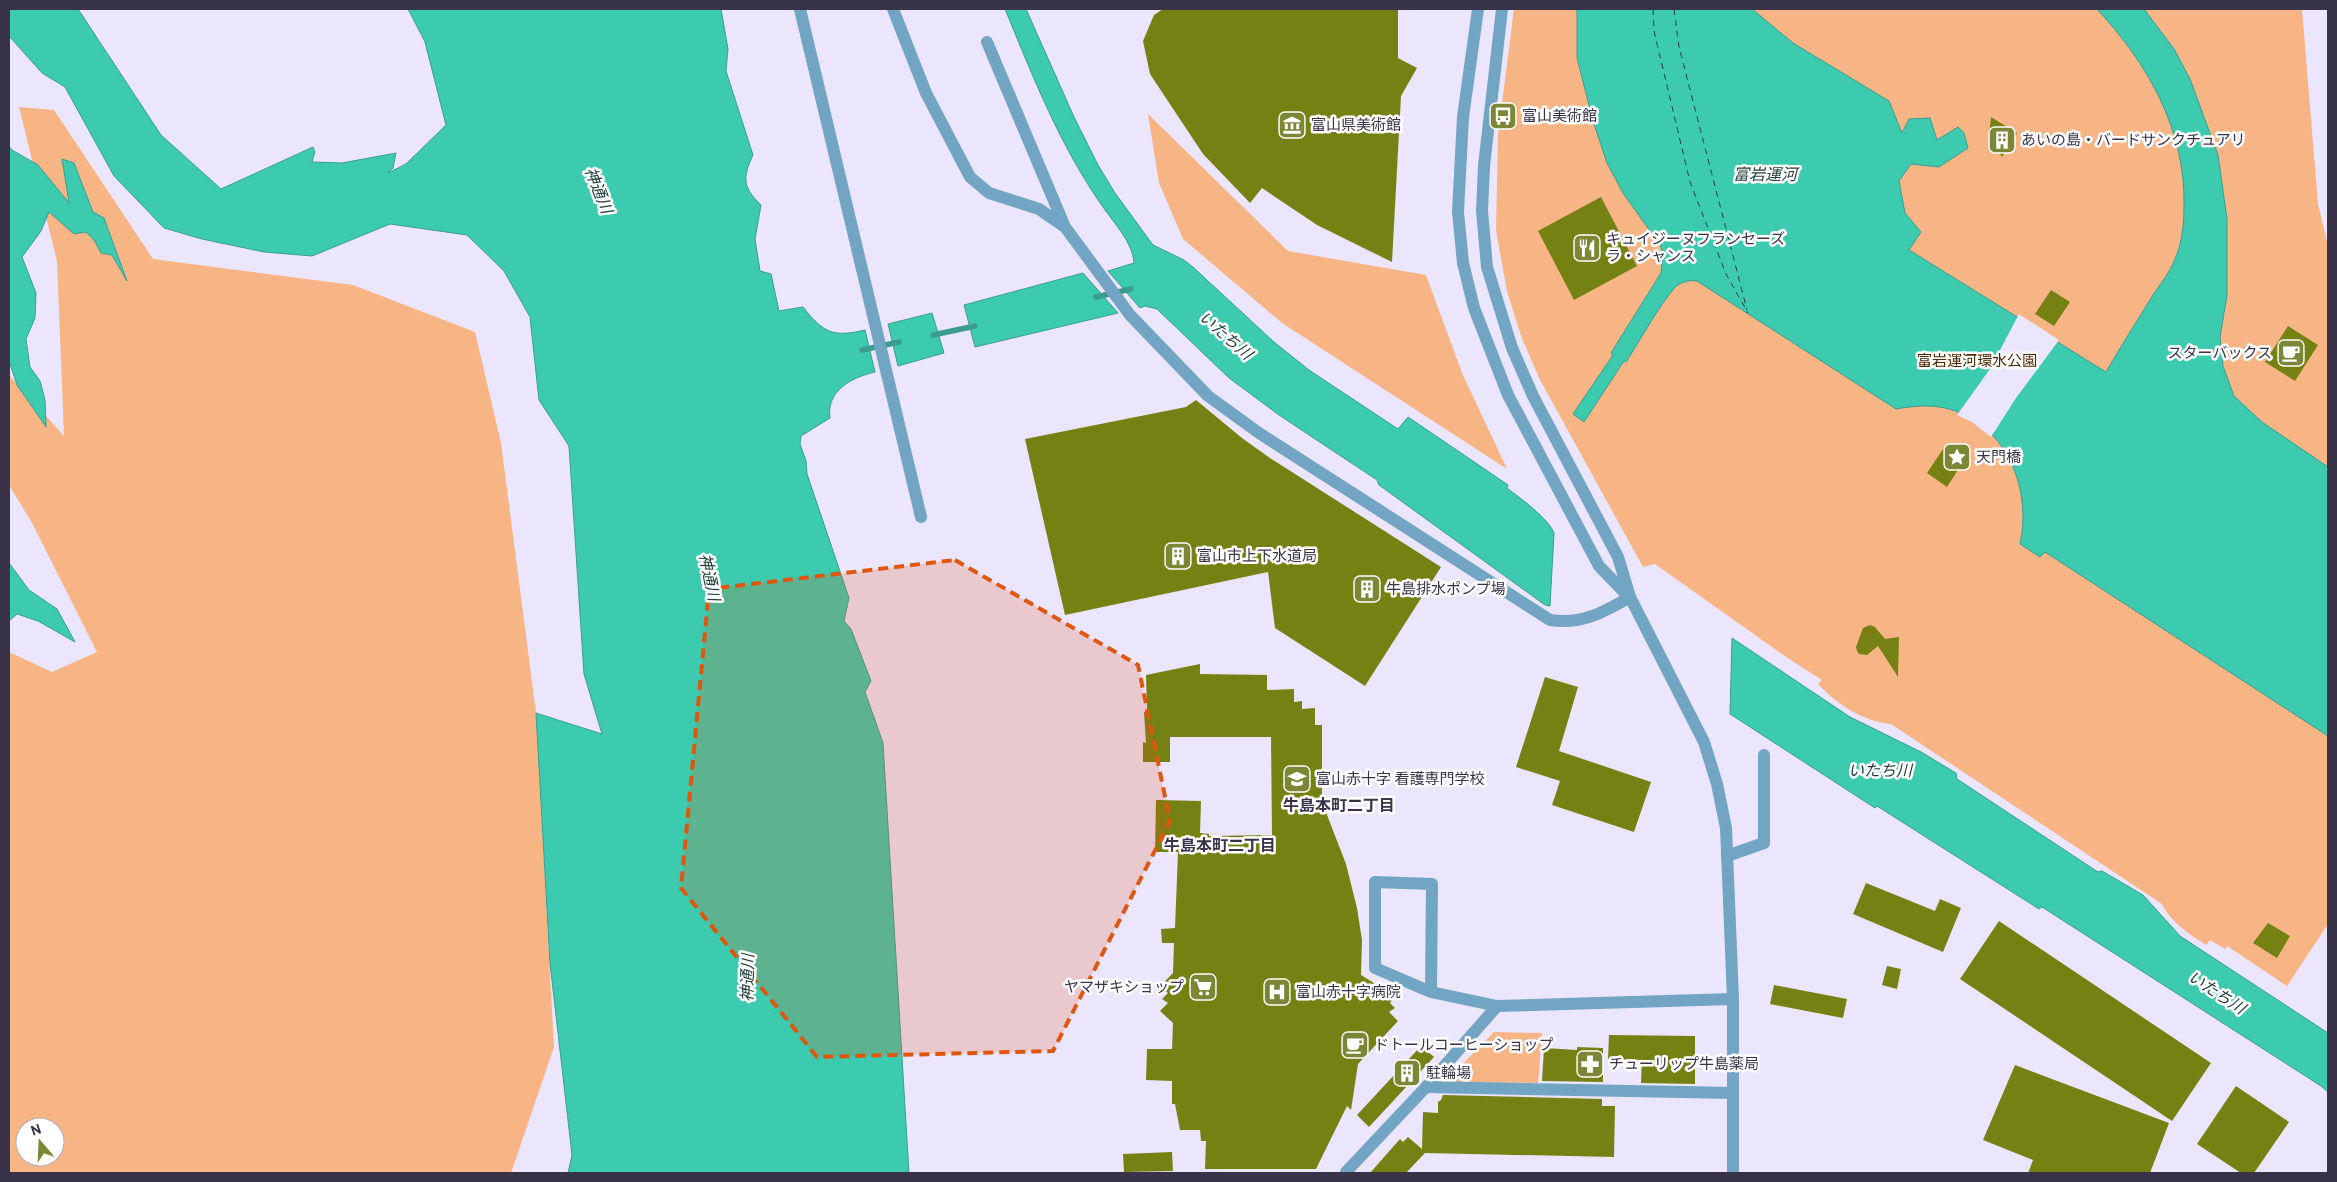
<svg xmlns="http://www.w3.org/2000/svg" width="2337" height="1182" font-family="Overpass,'Noto Sans JP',sans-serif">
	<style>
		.green { fill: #f7b484; fill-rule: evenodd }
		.water { fill: #3ccbaf; stroke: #3b9d90 }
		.pier { fill: #ebe6fd }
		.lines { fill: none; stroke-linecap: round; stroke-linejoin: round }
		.stream { stroke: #3b9d90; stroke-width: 5.5 }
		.ferry { stroke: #234039; stroke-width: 1; stroke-dasharray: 6 5; stroke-linecap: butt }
		.building { fill: #758213 }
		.minor { stroke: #72a4c4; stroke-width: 12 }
		.tertiary { stroke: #72a4c4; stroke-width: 12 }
		.marked { fill: #df570f; fill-opacity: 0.2; stroke: #df570f; stroke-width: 4; stroke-dasharray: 10 6; stroke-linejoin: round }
		.labels { text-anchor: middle; stroke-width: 5; stroke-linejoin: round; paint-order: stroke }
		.poi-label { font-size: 15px; fill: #393349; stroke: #fff; text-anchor: start }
		.park-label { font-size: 15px; fill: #4f2703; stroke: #fff }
		.water-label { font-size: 16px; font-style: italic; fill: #234039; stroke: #fff }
		.neighbourhood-label { font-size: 16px; font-weight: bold; fill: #393349; stroke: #fff }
	</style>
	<rect width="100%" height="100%" fill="#ebe6fd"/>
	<path class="green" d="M1514,9h788l16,195 10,42v678l-41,62 -60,-40 -2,3 -15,-9 -4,5c-16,-10 -36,-24 -44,-41l-271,-180c-29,-3 -53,-19 -73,-40l4,-4 -36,-23 -131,-93 -12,3 -104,-189 -18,-42 -14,-45 -11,-60 2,-96z
		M19,107l35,3 99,149 200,26 122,47 26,111 35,270 18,334 -43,126h-502v-521l43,20 45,-20 -66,-131 -22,-36v-110l55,61 -7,-175zM25,1127h30v30h-30z
		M1148,114l140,137 138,24 36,98 45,96 -225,-146 -99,-84 -24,-56z
		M1494,1032l48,1 -4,50 -93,-1z"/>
	<path class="water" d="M9,9h69l83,126 60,54 92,-42 2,5 -3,10 30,1 54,-10 -3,15 -5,5 18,-9 40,-39 -21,-83 -17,-33h313l7,40 -2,22 27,84c-11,23 -10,33 8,50l-6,34 5,32 11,3 8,37 24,-4c20,25 29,31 62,23l10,42c-22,5 -49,18 -45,46l-29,18 -1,8 6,17 1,13 42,124 -5,23 7,8 20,52 -6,11 18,51 26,430h-341l4,-18 -22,-192 -14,-250 66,21 -18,-60 -15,-228 -30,-46 -9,-83 -26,-46 -37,-36 -77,-11 -78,32 -48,-4 -62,-13 -38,-11 -50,-52 -49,-89 -23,-14 -33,-37z
		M1005,9h21l48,108 24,48 17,28 38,52 31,15 10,8 80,74 35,28 89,59 10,-12 100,68 -1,3c13,10 41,30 47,45l-4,73 -5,-1 -166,-120 -2,-5 -98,-65 -50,-37 -72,-69 -12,-3 -5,2 -32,-37 26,-8c-1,-20 -20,-40 -31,-56 -43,-61 -70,-130 -98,-198z
		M1577,9h175l41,34 96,58 13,32 7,-14 21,-1 7,22 21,-13 6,6 4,15 -29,19 -28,-3 -12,17 6,32 16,19 -12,18 197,122c15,-26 31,-51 47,-77 8,-12 17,-23 22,-36 7,-16 9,-34 9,-52 2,-77 -36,-143 -87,-198h47l30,40 16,30 28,76 9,64v76l-7,42 3,29 11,30 28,26 66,45v269l-283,-184 -5,5 -20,-13c12,-55 -13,-119 -71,-135 -18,-5 -36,-3 -53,0l-199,-128c-6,-1 -13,0 -19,4 -11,7 -42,62 -52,77l-2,-1 -40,61 -11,-8 40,-59 -2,-2 50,-80 2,-20 -3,-8 -37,-52 -16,-30 -14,-42 -16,-63z
		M9,146l3,4 26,15 31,38 -7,-44 12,4 19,49 11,6 23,63 -15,-26 -11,-2 -7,-13 -8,-8 -12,2 -25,-22 -8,19 -19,26 14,36 -1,25 -9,21 4,28 10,14 5,19 1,27 -29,-42 -8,-24z
		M1083,273l35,40 -143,34 -11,-42z
		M932,313l12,40 -46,13 -10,-42z
		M9,563l20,27 28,19 18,33 -37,-21 -21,-7 -8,7z
		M1732,638l118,79 71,35 35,21 1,6 141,93 4,-1 41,24 37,41 148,97v59l-7,-6 -279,-179 -3,2 -162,-103 -2,2 -145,-94z"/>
	<path class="pier" d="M2019,314l40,26 -43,58 -25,39 -19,-15 -15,-7 33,-46z"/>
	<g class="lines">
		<path class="stream" d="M1096,297l35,-8
			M933,335l42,-9
			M862,350l37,-8"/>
		<path class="ferry" d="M1653,9l1,22 36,151 36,92 22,39
			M1674,9l5,38 68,263"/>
	</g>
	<path class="building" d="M1163,9h235v49l19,10 -16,28 -9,166 -75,-37 -55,-37 -12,15 -47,-49 -53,-80 -7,-33 11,-26z
		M1991,117l26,16 -15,24 -13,-20z
		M1601,197l36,69 -63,34 -36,-69z
		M2051,290l19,12 -16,24 -19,-12z
		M2288,326l30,19 -23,36 -30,-19z
		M1196,400l46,38 28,20 171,109 -76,119 -90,-58 -7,-56 -203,43 -40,-176 161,-32z
		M1943,449l20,13 -16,25 -20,-14z
		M1870,625l5,2 10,12 14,-2 -1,40 -20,-31 -11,9 -8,-1 -2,-3 -1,-4 7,-19z
		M1200,664v10l67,1v15l27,-1v13l8,-1v8l13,-1v17h7v77l24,62 11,44 5,32 -1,35 34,21 -5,7 5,5 -6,4 9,9 -40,43 -7,46 -4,-4 -31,63h-111l1,-28h-5l-1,-11h-20l-5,-26h-3v-23l-26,-1 1,-31h25l1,-26 -13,-12 8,-8 -6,-4 6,-6 -8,-7 13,-13 1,-30h-12l-1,-14 14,-1 3,-76h-23l1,-52 45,1 -1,32 9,1v2l63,-1 -1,-98h-101v25h-27v-20l3,1 -2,-31 3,-1 -1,-36z
		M1545,677l33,10 -19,64 92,31 -17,50 -82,-27 8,-24 -44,-14z
		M1866,883l69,28 5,-12 21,9 -18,44 -90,-38z
		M1999,921l212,142 -39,58 -212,-142z
		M2268,923l22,13 -13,22 -24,-15z
		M1887,966l14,3 -4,20 -15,-4z
		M1774,985l73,14 -4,19 -73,-14z
		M1609,1035l86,1v48l-54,-1 1,-23 -34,-1z
		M1421,1046l13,11 -65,70 -12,-12z
		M1577,1047l26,1v34l-61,-1 2,-33 33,2z
		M2015,1065l154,58 -19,50h-122l5,-13 -50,-20z
		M2236,1086l53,36 -35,51h-13l-44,-29z
		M1443,1095l159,4v7h13l-1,51 -189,-4 -19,20h-36l30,-34 3,3 5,-5 14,12 1,-37 15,1v-11l3,-2z
		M1172,1152l1,19 -49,1 -1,-18z"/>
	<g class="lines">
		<path class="minor" d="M800,9l121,508
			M893,9l33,84 44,84 19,16 50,16 26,18 65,88 78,81 51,37 291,187c32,5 54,-8 80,-23
			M987,42l78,185
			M1727,856l37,-13v-88
			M1426,1087l307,6"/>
		<path class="tertiary" d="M1478,9l-15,108 -5,95 5,51 11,45 34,87 91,171 29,30
			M1502,9l-18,157 -2,45 5,56 25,81 21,48 85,161 12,40 74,145 13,42 9,44 7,171v174
			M1431,992l1,-108 -57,-2v86l56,24 66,14
			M1346,1172l80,-85 71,-81 236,-7"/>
	</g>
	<path class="marked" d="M955,560l183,105 32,156 -117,230 -236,6 -136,-169 28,-299z"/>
	<defs>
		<g id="bus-square" transform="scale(1.4375)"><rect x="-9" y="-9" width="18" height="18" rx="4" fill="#7b8734" stroke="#fff"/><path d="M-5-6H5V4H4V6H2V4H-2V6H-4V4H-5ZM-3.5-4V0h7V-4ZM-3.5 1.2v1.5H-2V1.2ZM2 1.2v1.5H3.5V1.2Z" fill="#fff"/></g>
		<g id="museum-square" transform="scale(1.4375)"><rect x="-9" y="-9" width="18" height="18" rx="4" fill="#7b8734" stroke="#fff"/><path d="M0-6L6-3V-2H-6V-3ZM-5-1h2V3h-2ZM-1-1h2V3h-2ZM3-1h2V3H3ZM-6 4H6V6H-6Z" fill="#fff"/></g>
		<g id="building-square" transform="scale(1.4375)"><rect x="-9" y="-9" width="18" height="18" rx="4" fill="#7b8734" stroke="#fff"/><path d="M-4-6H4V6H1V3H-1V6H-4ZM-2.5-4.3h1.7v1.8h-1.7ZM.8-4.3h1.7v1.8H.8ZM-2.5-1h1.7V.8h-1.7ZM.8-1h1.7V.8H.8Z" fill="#fff"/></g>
		<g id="restaurant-square" transform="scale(1.4375)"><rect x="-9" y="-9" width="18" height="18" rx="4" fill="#7b8734" stroke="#fff"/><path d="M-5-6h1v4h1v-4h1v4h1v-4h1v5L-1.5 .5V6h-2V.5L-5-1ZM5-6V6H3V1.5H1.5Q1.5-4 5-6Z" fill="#fff"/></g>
		<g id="cafe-square" transform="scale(1.4375)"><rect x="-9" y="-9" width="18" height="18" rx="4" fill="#7b8734" stroke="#fff"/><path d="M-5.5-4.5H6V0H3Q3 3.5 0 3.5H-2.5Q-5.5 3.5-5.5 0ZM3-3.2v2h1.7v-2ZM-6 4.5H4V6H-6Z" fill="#fff"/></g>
		<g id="sight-square" transform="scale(1.4375)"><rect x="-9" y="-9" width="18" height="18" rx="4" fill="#7b8734" stroke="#fff"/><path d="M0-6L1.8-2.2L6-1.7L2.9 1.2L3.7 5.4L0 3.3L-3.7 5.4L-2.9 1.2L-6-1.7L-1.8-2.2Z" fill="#fff"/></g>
		<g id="school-square" transform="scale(1.4375)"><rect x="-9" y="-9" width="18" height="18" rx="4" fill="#7b8734" stroke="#fff"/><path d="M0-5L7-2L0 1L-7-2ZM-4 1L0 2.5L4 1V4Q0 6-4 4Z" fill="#fff"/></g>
		<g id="supermarket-square" transform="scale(1.4375)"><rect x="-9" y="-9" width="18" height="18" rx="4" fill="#7b8734" stroke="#fff"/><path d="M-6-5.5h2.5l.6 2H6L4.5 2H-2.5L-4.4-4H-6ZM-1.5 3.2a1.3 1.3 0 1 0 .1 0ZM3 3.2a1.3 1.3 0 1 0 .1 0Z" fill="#fff"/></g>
		<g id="hospital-square" transform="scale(1.4375)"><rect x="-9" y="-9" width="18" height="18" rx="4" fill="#7b8734" stroke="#fff"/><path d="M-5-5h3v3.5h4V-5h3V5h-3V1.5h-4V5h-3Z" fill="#fff"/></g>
		<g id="pharmacy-square" transform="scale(1.4375)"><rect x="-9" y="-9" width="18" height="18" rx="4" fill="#7b8734" stroke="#fff"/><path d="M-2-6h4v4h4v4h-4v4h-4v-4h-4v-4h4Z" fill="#fff"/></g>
	</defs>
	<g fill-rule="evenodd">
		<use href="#bus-square" x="1503" y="116"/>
		<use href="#museum-square" x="1292" y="125"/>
		<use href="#building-square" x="2002" y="140"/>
		<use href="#restaurant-square" x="1587" y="248"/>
		<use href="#cafe-square" x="2291" y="353"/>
		<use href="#sight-square" x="1957" y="457"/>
		<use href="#building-square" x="1178" y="556"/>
		<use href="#building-square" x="1367" y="589"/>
		<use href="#school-square" x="1297" y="779"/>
		<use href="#supermarket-square" x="1203" y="987"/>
		<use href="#hospital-square" x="1277" y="992"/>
		<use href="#cafe-square" x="1355" y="1045"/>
		<use href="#pharmacy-square" x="1590" y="1064"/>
		<use href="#building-square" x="1407" y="1073"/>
	</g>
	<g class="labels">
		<g class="poi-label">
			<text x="1522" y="121">富山美術館</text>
			<text x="1311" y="130">富山県美術館</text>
			<text x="2021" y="145">あいの島・バードサンクチュアリ</text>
			<text x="1606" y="244">キュイジーヌフランセーズ<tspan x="1606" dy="17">ラ・シャンス</tspan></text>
			<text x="2272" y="358" text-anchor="end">スターバックス</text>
			<text x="1976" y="462">天門橋</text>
			<text x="1197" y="561">富山市上下水道局</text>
			<text x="1386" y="594">牛島排水ポンプ場</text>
			<text x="1316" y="784">富山赤十字 看護専門学校</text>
			<text x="1184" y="992" text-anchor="end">ヤマザキショップ</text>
			<text x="1296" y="997">富山赤十字病院</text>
			<text x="1374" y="1050">ドトールコーヒーショップ</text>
			<text x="1609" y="1069">チューリップ牛島薬局</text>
			<text x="1426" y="1078">駐輪場</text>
		</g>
		<g class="park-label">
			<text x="1977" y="366">富岩運河環水公園</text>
		</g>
		<g class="water-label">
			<text x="1765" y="180">富岩運河</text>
			<text transform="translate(599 190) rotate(68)" y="6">神通川</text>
			<text transform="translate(1226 335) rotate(41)" y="6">いたち川</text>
			<text transform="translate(710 577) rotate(78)" y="6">神通川</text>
			<text x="1880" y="776">いたち川</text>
			<text transform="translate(747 978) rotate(-89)" y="6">神通川</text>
			<text transform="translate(2217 992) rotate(33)" y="6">いたち川</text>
		</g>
		<g class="neighbourhood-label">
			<text x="1339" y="811">牛島本町二丁目</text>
			<text x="1220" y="851">牛島本町二丁目</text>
		</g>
	</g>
	<rect width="2337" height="1182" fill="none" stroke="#393349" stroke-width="20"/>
	<g transform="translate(40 1142) rotate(341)"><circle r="24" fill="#ffffff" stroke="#b0adb6"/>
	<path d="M0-4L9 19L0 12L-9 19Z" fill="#7b8734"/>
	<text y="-8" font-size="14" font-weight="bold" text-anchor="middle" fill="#393349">N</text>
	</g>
</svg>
